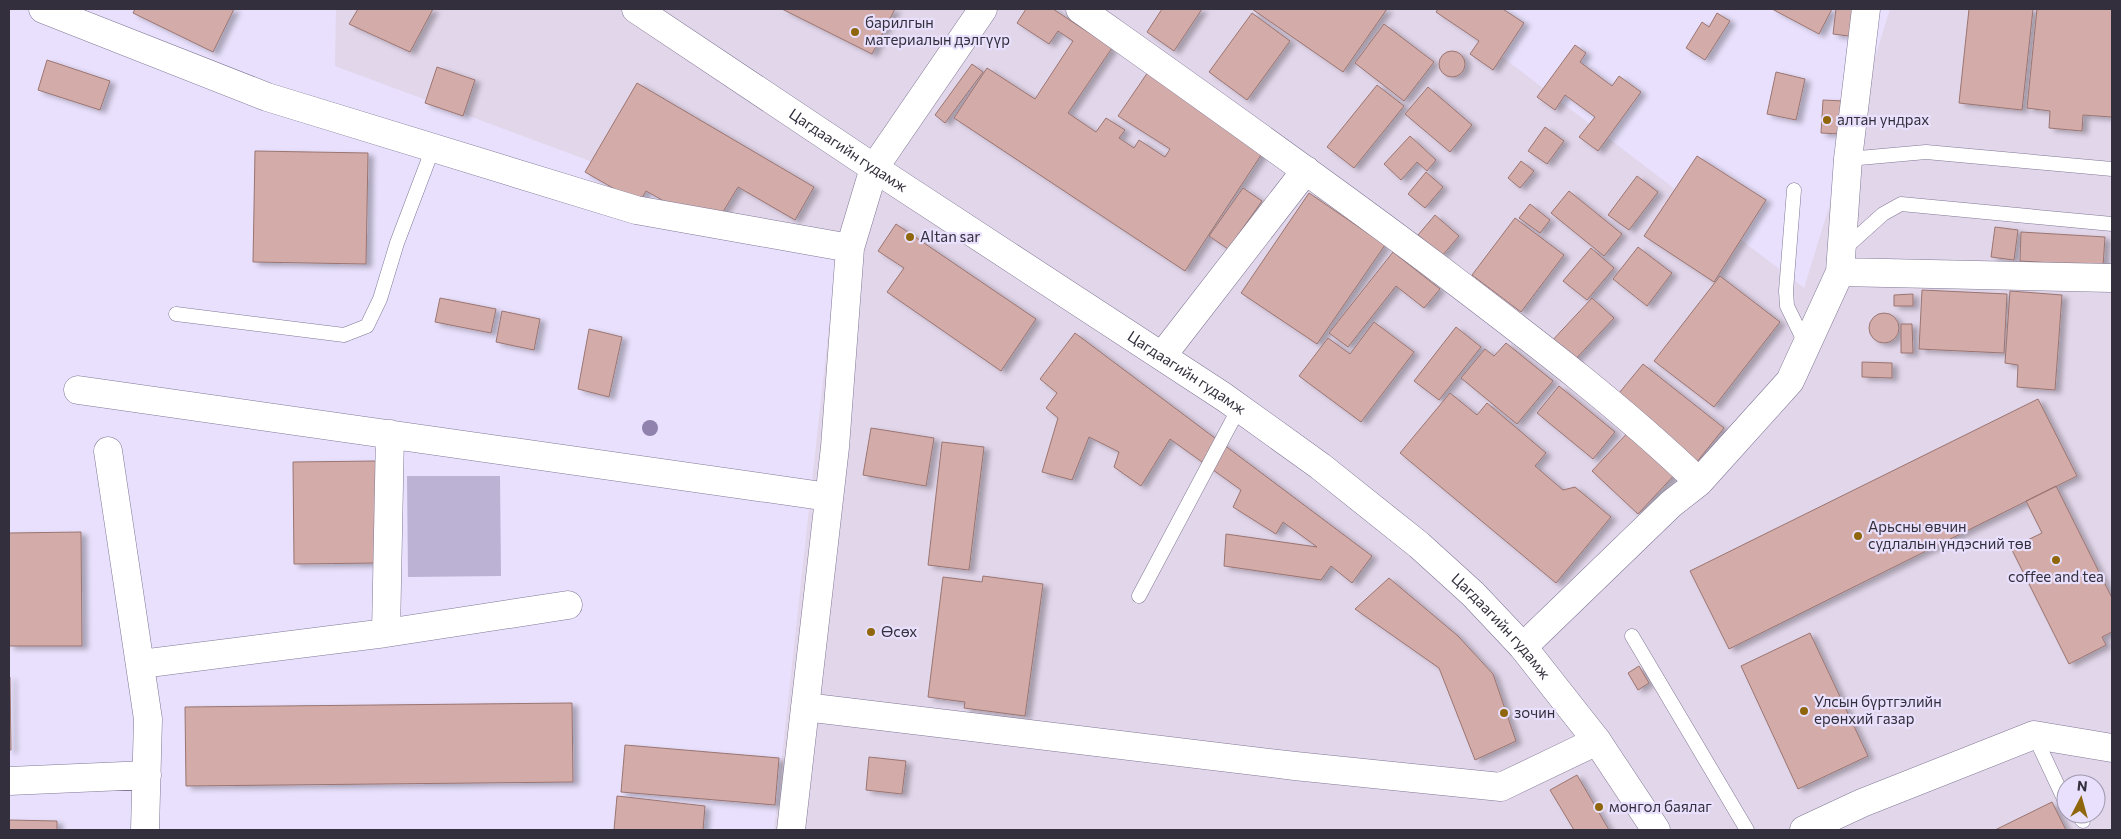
<svg xmlns="http://www.w3.org/2000/svg" width="2121" height="839" font-family="Commissioner,sans-serif">
	<style>
		.commercial { fill: #e2d6ea; fill-rule: evenodd }
		.green { fill: #bbb2d4 }
		.building { fill: #d3aba8; stroke: #9a7572; filter: url(#shadow) }
		.lines { fill: none; stroke-linecap: round; stroke-linejoin: round }
		.lane-casing { stroke: #807896; stroke-width: 15 }
		.street-casing { stroke: #807896; stroke-width: 29 }
		.primary-casing { stroke: #807896; stroke-width: 29 }
		.lane { stroke: #fff; stroke-width: 14 }
		.street { stroke: #fff; stroke-width: 28 }
		.primary { stroke: #fff; stroke-width: 28 }
		.tree { fill: #9081ad }
		.poi-dot { fill: #8f660b; stroke: #e8e0fc; stroke-width: 2 }
		.labels { text-anchor: middle; stroke-width: 4.5; stroke-linejoin: round; paint-order: stroke }
		.poi-label { font-size: 15px; fill: #332f3c; stroke: #e8e0fc; text-anchor: start }
		.street-label { font-size: 15px; fill: #332f3c; stroke: #e8e0fc }
	</style>
	<defs>
		<filter id="shadow"><feDropShadow dx="5.5" dy="3" stdDeviation="2.5" flood-color="#0004"/></filter>
	</defs>
	<rect width="100%" height="100%" fill="#e8e0fc"/>
	<path class="commercial" d="M336,9h1104l364,279 86,-279h222v821h-1338l63,-577 -502,-187zM2066,784h30v30h-30z"/>
	<path class="green" d="M407,476h93l1,100 -93,1z"/>
	<path class="building" d="M135,9h99l-21,43 -80,-39z
		M358,9h75l-23,43 -61,-28z
		M782,9h113l-23,45z
		M1026,9h27l59,39 -44,65 28,19 10,-14 19,12 -6,8 15,10 5,-8 26,17 5,-8 -52,-33 30,-44 117,77 -80,122 -231,-153 33,-50 48,31 38,-58 -15,-10 -9,13 -32,-21z
		M1162,9h40l-28,42 -27,-19z
		M1252,9h135l-44,63z
		M1438,9h65l21,14 -31,47 -23,-16 9,-13 -43,-29z
		M1772,9h60l-13,25z
		M1836,9h20l1,28 -24,-3z
		M1969,9h64l-11,101 -63,-7z
		M2037,9h75v108l-29,-2 -1,16 -33,-3 1,-17 -23,-3z
		M1252,13l38,28 -43,59 -38,-28z
		M1717,13l13,8 -25,39 -19,-12 16,-26 7,5z
		M1384,24l50,38 -30,39 -49,-38z
		M1575,45l11,8 -6,9 32,24 7,-10 22,16 -43,59 -19,-14 16,-20 -30,-22 -10,15 -18,-13z
		M1439 64a13 13 0 1 1 26 0a13 13 0 1 1-26 0Z
		M47,60l63,21 -10,29 -62,-20z
		M972,64l11,8 -38,51 -10,-8z
		M437,67l38,13 -12,36 -38,-13z
		M1776,72l29,7 -9,41 -29,-6z
		M637,83l177,104 -19,33 -57,-33 -20,33 -24,-2 -48,-27 -7,12 -54,-31z
		M1377,85l27,21 -50,62 -27,-21z
		M1428,87l44,38 -22,27 -45,-38z
		M1823,100l21,1 -2,33 -21,-1z
		M1545,127l19,14 -17,23 -19,-13z
		M1410,136l26,24 -9,11 -10,-9 -16,18 -17,-16z
		M255,151l113,2 -2,111 -113,-2z
		M1697,156l69,44 -52,82 -70,-46z
		M1521,161l13,10 -14,17 -12,-10z
		M1426,172l17,15 -18,21 -17,-14z
		M1637,176l21,16 -29,38 -21,-15z
		M1243,188l19,13 -34,48 -19,-13z
		M1569,191l53,43 -18,22 -53,-43z
		M1309,193l76,52 -68,99 -76,-51z
		M1530,204l20,16 -10,13 -21,-15z
		M1435,215l24,21 -17,20 -24,-21z
		M1515,218l49,37 -43,57 -49,-37z
		M896,224l140,95 -35,52 -114,-79 17,-24 -26,-17z
		M1995,227l23,3 -4,30 -23,-3z
		M2021,232l84,5 -2,29 -83,-5z
		M1638,247l34,26 -25,33 -34,-27z
		M1591,248l23,20 -27,32 -24,-19z
		M1393,252l47,37 -16,19 -28,-22 -48,61 -19,-14z
		M1720,276l60,46 -66,85 -60,-46z
		M1922,290l85,4 -3,59 -85,-4z
		M2010,291l52,4 -7,95 -38,-3 1,-22 -13,-2z
		M1913,294v12h-19v-11z
		M440,298l56,11 -5,24 -56,-11z
		M1592,298l22,20 -43,46 -22,-20z
		M502,311l38,8 -6,31 -38,-8z
		M1869 328a15 15 0 1 1 30 0a15 15 0 1 1-30 0Z
		M1374,322l40,30 -53,70 -62,-46 29,-38 22,16z
		M1901,324h11l1,29h-12z
		M1456,327l25,20 -42,53 -25,-19z
		M589,329l33,8 -13,60 -31,-8z
		M1075,333l297,223 -20,27 -21,-17 -10,14 -97,-14 2,-32 91,13 -34,-25 -7,12 -43,-27 8,-17 -71,-51 -29,47 -27,-19 5,-15 -30,-15 -17,43 -30,-8 16,-54 -12,-10 11,-15 -17,-14z
		M1506,343l47,38 -36,43 -56,-46 24,-29 9,7z
		M1862,362l30,1v15l-30,-1z
		M1643,364l81,64 -28,35 -81,-65z
		M1559,386l56,46 -22,27 -56,-46z
		M1450,393l27,22 10,-12 59,50 -11,13 28,24 12,-3 36,30 -55,66 -156,-130z
		M2038,399l39,77 -348,173 -39,-78z
		M871,428l63,10 -8,48 -63,-11z
		M1632,428l46,43 -40,43 -46,-43z
		M942,442l42,5 -15,123 -41,-5z
		M376,461l1,102 -83,1 -1,-102z
		M2056,486l56,112v34l-10,5 4,8 -37,19 -58,-116 31,-15 -16,-32z
		M81,532l1,114h-73v-113z
		M983,576l60,8 -18,132 -61,-8 1,-6 -37,-5 15,-120 39,5z
		M1389,578l69,58 35,38 23,67 -41,19 -36,-92 -84,-59z
		M1810,633l58,123 -70,33 -57,-123z
		M1639,666l10,17 -11,7 -10,-17z
		M9,677h1l1,73h-2z
		M572,703l1,79 -387,4 -1,-79z
		M625,745l154,13 -4,47 -154,-13z
		M869,757l37,4 -4,33 -36,-4z
		M1577,775l32,55h-35l-24,-40z
		M617,796l88,10 -2,24h-89z
		M2052,802l14,28h-71z
		M9,820l48,1v9h-48z"/>
	<g class="lines">
		<g class="lane-casing">
			<path id="lane" d="M1848,159l78,-7 186,17
				M1794,190l-8,101 1,15 19,39
				M1843,250l40,-36 18,-10 211,20
				M176,314l168,21 23,-9 13,-27 17,-56 36,-95
				M1139,596l100,-188
				M1632,636l115,194
				M2034,735l32,68
				M2076,814l7,7"/>
		</g>
		<g class="street-casing">
			<path id="street" d="M43,9l224,88 369,113 214,38
				M1080,9c121,86 243,172 362,262 88,67 177,134 257,211
				M1840,272l8,-113 18,-150
				M1162,356l144,-186
				M78,390l751,107
				M108,451l40,268 -3,111
				M386,633l4,-199
				M1523,647l148,-143 28,-22 91,-101 50,-109 272,6
				M141,664l245,-31 182,-28
				M805,707l490,59 206,21 96,-46
				M9,781l138,-6
				M791,830l44,-383 15,-199 24,-80 109,-159
				M1804,830l58,-27 172,-68 78,13"/>
		</g>
		<g class="primary-casing">
			<g id="primary">
				<path id="s1" d="M636,9l238,159 350,229 96,69 99,79 54,49 50,53 74,94 59,89"/>
			</g>
		</g>
		<use href="#lane" class="lane"/>
		<use href="#street" class="street"/>
		<use href="#primary" class="primary"/>
	</g>
	<circle class="tree" cx="650" cy="428" r="8"/>
	<g class="poi-dot">
		<circle cx="855" cy="32" r="5"/>
		<circle cx="1827" cy="120" r="5"/>
		<circle cx="910" cy="237" r="5"/>
		<circle cx="1858" cy="536" r="5"/>
		<circle cx="2056" cy="560" r="5"/>
		<circle cx="871" cy="632" r="5"/>
		<circle cx="1804" cy="711" r="5"/>
		<circle cx="1504" cy="713" r="5"/>
		<circle cx="1599" cy="807" r="5"/>
	</g>
	<g class="labels">
		<g class="poi-label">
			<text x="865" y="28">барилгын<tspan x="865" dy="17">материалын дэлгүүр</tspan></text>
			<text x="1837" y="125">алтан ундрах</text>
			<text x="920" y="242">Altan sar</text>
			<text x="1868" y="532">Арьсны өвчин<tspan x="1868" dy="17">судлалын үндэсний төв</tspan></text>
			<text x="2056" y="582" text-anchor="middle">coffee and tea</text>
			<text x="881" y="637">Өсөх</text>
			<text x="1814" y="707">Улсын бүртгэлийн<tspan x="1814" dy="17">ерөнхий газар</tspan></text>
			<text x="1514" y="718">зочин</text>
			<text x="1609" y="812">монгол баялаг</text>
		</g>
		<g class="street-label">
			<text dy="5" stroke="none"><textPath href="#s1" startOffset="255">Цагдаагийн гудамж</textPath></text>
			<text dy="5" stroke="none"><textPath href="#s1" startOffset="660">Цагдаагийн гудамж</textPath></text>
			<text dy="5" stroke="none"><textPath href="#s1" startOffset="1065">Цагдаагийн гудамж</textPath></text>
		</g>
	</g>
	<rect width="2121" height="839" fill="none" stroke="#332f3c" stroke-width="20"/>
	<g transform="translate(2081 799) rotate(6)"><circle r="24" fill="#e8e0fc" stroke="#a099af"/>
	<path d="M0-4L9 19L0 12L-9 19Z" fill="#8f660b"/>
	<text y="-8" font-size="14" font-weight="bold" text-anchor="middle" fill="#332f3c">N</text>
	</g>
</svg>
